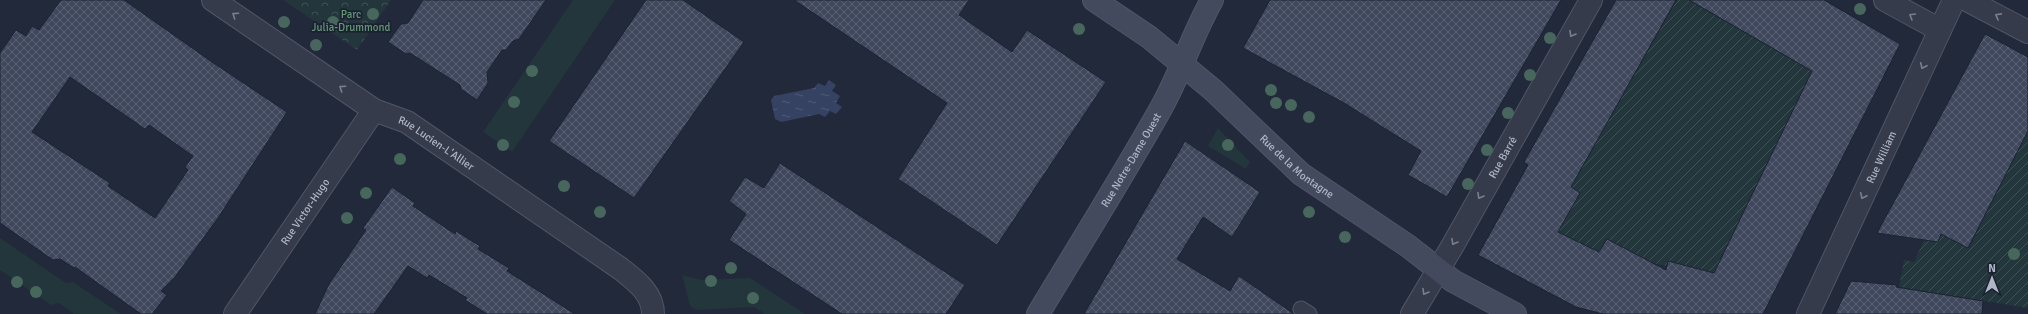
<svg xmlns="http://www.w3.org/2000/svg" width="2028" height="314" font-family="Signika,sans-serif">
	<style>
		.grass { fill: #23363c }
		.park { fill: url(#park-crowns) }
		.garden { fill: url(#garden-furrows) }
		.water { fill: url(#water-ripples) }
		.building { fill: url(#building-cross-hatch); stroke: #1c2332; fill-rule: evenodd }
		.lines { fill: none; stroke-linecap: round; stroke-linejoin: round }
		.lane-casing { stroke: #505666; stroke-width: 17 }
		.street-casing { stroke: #505666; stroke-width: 24 }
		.secondary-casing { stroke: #505666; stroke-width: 24 }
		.lane { stroke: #353b4b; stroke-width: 15 }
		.street { stroke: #353b4b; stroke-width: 22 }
		.secondary { stroke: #434a5e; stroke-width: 22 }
		.tree { fill: #47675d }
		.oneway { stroke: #797f8f }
		.labels { text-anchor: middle; stroke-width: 3.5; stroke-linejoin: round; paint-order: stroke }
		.park-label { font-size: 11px; fill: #669978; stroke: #1a2130 }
		.street-label { font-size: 11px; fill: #b0b6c7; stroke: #1a2130 }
	</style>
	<defs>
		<pattern id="park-crowns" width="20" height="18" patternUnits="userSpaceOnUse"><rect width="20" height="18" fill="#23363c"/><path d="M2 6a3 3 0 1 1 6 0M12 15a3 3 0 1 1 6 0" fill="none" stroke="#405157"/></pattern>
		<pattern id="garden-furrows" width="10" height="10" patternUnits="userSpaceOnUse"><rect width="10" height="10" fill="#23363c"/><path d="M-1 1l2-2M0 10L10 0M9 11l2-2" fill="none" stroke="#405157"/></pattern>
		<pattern id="water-ripples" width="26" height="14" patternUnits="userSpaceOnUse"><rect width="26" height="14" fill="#354262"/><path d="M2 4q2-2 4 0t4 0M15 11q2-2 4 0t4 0" fill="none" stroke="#505b77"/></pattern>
		<pattern id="building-cross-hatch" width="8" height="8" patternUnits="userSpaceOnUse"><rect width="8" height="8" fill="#40485d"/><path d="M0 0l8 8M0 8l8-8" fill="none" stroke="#596073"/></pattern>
	</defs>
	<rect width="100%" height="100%" fill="#21293b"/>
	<path class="grass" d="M573,0h42l-103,152 -29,-20z
		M1218,128l32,34 -4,7 -38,-23z
		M0,238l66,45 7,-1 48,32h-47l-15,-11 -8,2 -51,-35z
		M682,275l20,5 48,-2 55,36h-40l-11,-7 -58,3 -6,-4z"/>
	<path class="park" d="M283,0h108l-34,50z"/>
	<path class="garden" d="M1677,0h27l-4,7 112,64 -98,202 -46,-11 -1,4 -14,-3 -46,-24 -8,13 -68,-22 30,-4 19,-33 -9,-6z
		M2028,117v191l-129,-21 5,-27 10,2 10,-22 13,2 4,-8 28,14 50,-100z"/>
	<path class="water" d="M829,80l7,5 -4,6 8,5 -4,7 6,4 -6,7 -6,-3 -5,6 -6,-3 -38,8 -6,-3 -4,-19 3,-4 40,-8 4,-5 7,3z"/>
	<path class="building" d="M61,0h63l88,62 75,50 -69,106 -43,59 -14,14 6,4 -15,19h-11l-66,-47 -1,1 -14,-9 -7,1 -53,-37v-170l16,-23 10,6 6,-10 7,4zM70,77l75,52 4,-4 44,31 -8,11 3,3 -33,48 -47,-32 2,-3 -78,-51z
		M423,0h123l-27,39 -6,2 -7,9h-4l-15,22 1,11 -11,17 -16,-11 -1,-4 -50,-32 -4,1 -18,-12 13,-18 7,-1z
		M646,0h37l61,42 -110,156 -85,-57z
		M794,0h175l-10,15 53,37 15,-22 79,52 -109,163 -99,-66 49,-76z
		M1270,0h291l-114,197 -39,-22 13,-24 -77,-48 -101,-55z
		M1616,0h60l-105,187 9,6 -22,39 41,20 8,-13 59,31 2,-9 46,12 98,-202 -123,-71h135l76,44 -137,270h-160l-27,-7 -98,-52 50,-90 -4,-3z
		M1985,34l43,23v74l-60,117 -27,-14 -3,8 -61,-9z
		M1185,141l75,51 -28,45 -29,-20 -26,42 53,32 9,-15 55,38h-210z
		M780,163l185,122 -19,29h-104l-113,-74 17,-26 -17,-13 16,-24 19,11z
		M392,187l23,16 -2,3 42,28 1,-3 24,15 -2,3 31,19 -2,3 68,43h-88l-22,-14 2,-2 -38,-23 -2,3 -19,-12 -34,48h-59l14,-30 37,-54 -3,-2z
		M1851,281l46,4 -1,2 87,14 -1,13h-147z"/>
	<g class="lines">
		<g class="lane-casing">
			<path id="lane" d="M1301,309l8,5"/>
		</g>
		<g class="street-casing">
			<g id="street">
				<path id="s1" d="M213,0l161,110 33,12 214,147c15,12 32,24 32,45"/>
				<path d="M1885,0l55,30"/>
				<path d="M1967,0l61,32"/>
				<path id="s2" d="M235,314l139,-204"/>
				<path id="s3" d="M1412,314l41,-69 138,-245"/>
				<path id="s4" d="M1808,314l146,-314"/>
			</g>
		</g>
		<g class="secondary-casing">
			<g id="secondary">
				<path id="s5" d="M1094,0l55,37 64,53 88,84 107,72 45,35 62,33"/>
				<path id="s6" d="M1038,314c41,-68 83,-135 122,-204 20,-35 32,-75 52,-110"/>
			</g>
		</g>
		<use href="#lane" class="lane"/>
		<use href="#street" class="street"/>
		<use href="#secondary" class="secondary"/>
	</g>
	<g class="tree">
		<circle cx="1860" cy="9" r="6"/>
		<circle cx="373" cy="14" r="6"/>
		<circle cx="284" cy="22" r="6"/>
		<circle cx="333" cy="22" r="6"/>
		<circle cx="1079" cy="29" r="6"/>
		<circle cx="1550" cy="38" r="6"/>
		<circle cx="316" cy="45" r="6"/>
		<circle cx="532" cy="71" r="6"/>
		<circle cx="1530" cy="75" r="6"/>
		<circle cx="1271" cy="90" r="6"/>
		<circle cx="514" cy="102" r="6"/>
		<circle cx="1276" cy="103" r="6"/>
		<circle cx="1291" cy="105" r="6"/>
		<circle cx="1508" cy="113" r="6"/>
		<circle cx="1309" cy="117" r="6"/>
		<circle cx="503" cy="145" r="6"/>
		<circle cx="1228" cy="145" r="6"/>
		<circle cx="1487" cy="150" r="6"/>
		<circle cx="400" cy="159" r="6"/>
		<circle cx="1468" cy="184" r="6"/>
		<circle cx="564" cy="186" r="6"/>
		<circle cx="366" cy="193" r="6"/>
		<circle cx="600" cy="212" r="6"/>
		<circle cx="1309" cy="212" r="6"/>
		<circle cx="347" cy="218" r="6"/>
		<circle cx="1345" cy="237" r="6"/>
		<circle cx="2014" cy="254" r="6"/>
		<circle cx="731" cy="268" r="6"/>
		<circle cx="711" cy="281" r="6"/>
		<circle cx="17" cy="282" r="6"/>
		<circle cx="36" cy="292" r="6"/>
		<circle cx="753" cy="298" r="6"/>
	</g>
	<defs><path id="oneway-chevron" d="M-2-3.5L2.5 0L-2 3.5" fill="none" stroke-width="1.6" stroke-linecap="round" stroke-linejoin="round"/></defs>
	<g class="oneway">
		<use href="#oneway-chevron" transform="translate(235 15) rotate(-146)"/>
		<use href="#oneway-chevron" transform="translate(1912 16) rotate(-150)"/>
		<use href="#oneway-chevron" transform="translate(1998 16) rotate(-152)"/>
		<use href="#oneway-chevron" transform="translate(1572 34) rotate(120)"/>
		<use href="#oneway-chevron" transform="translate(1923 66) rotate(115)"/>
		<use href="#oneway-chevron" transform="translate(342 88) rotate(-146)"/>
		<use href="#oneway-chevron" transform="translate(1480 196) rotate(120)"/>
		<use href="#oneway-chevron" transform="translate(1863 196) rotate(115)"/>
		<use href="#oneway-chevron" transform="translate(1454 242) rotate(120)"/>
		<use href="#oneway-chevron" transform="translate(1425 292) rotate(121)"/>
	</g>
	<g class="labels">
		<g class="park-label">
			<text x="351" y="18">Parc<tspan x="351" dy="13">Julia-Drummond</tspan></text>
		</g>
		<g class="street-label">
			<text dy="4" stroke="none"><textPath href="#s1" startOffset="266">Rue Lucien-L'Allier</textPath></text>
			<text dy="4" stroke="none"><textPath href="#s3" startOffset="181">Rue Barré</textPath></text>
			<text dy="4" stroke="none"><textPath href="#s4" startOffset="173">Rue William</textPath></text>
			<text dy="4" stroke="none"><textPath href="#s6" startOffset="180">Rue Notre-Dame Ouest</textPath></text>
			<text dy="4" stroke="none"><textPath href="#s5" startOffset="263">Rue de la Montagne</textPath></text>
			<text dy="4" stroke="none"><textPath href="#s2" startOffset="124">Rue Victor-Hugo</textPath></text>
		</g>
	</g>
	<g transform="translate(1992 278)" stroke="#1a2130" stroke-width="3" paint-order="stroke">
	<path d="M0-3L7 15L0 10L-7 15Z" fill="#b0b6c7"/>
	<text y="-6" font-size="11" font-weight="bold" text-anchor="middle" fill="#b0b6c7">N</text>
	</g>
</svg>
